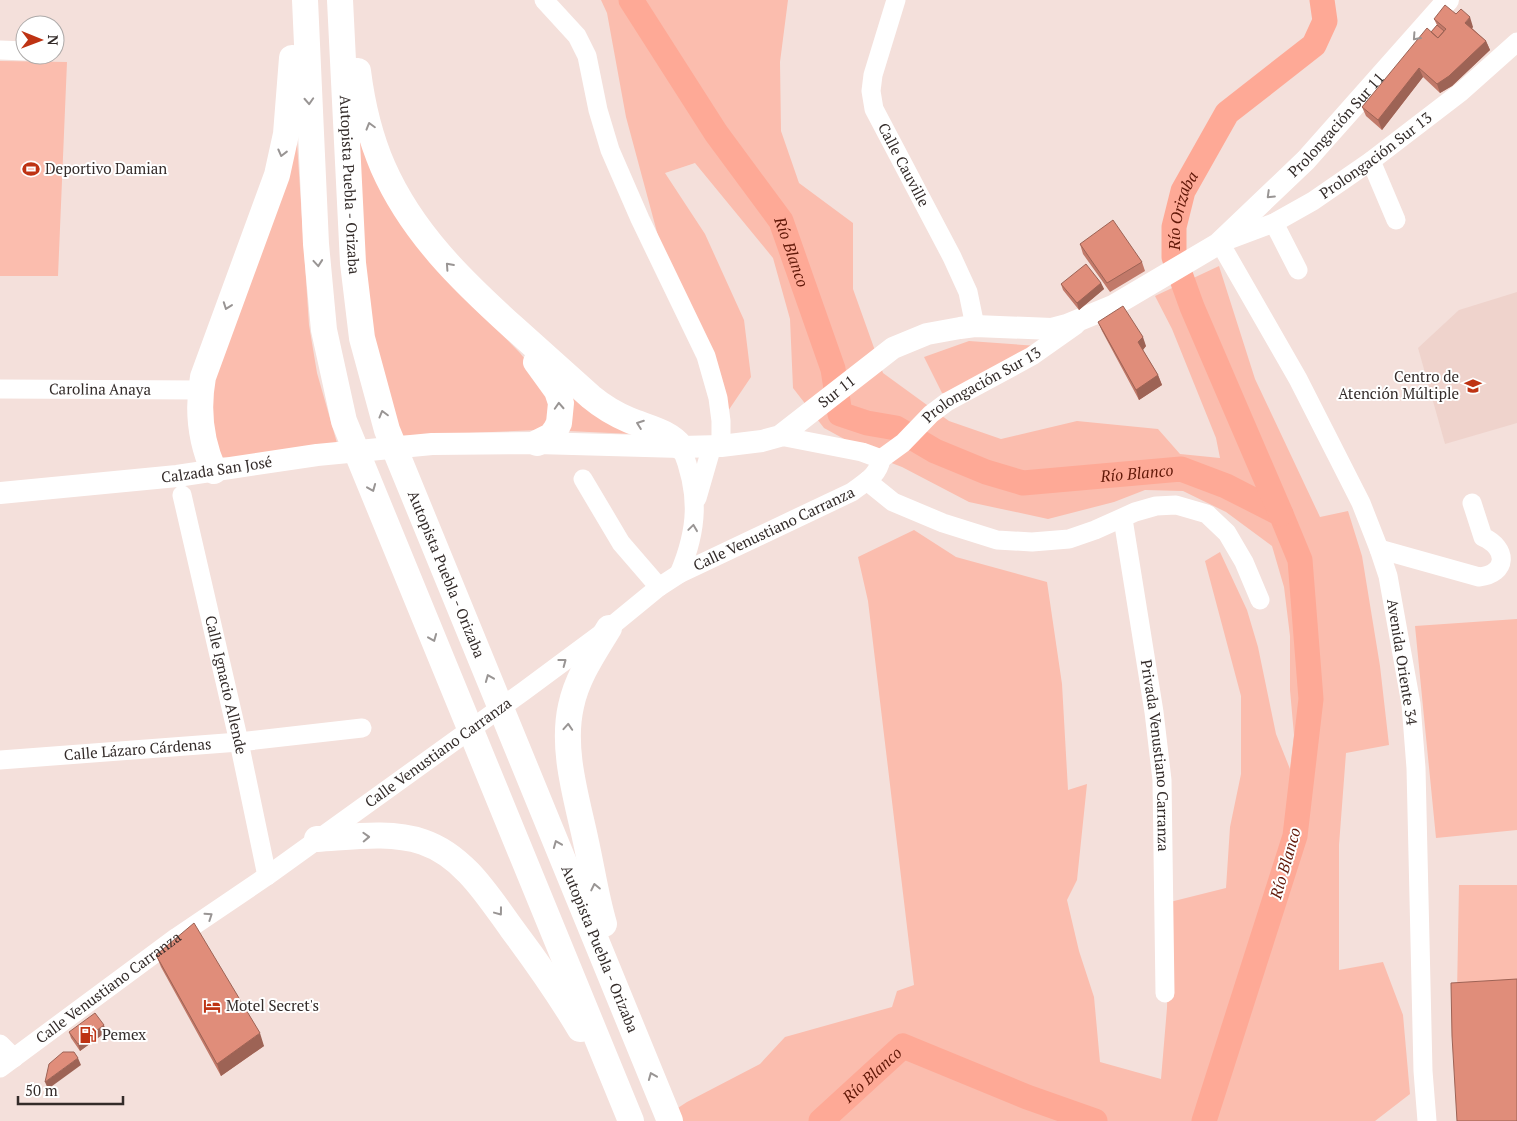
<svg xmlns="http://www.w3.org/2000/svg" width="1517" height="1121" font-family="'PT Serif',serif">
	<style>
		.built { fill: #efd3cc }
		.green { fill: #fbbdae }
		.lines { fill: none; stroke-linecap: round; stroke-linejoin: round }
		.river { stroke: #fea996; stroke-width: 25 }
		.minor { stroke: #fff; stroke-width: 19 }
		.major { stroke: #fff; stroke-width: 22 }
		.highway { stroke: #fff; stroke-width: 26 }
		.wall { fill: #c17969 }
		.shaded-wall { fill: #9d6355 }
		.building { fill: #e08d7a; stroke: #9d6355 }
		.oneway { stroke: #999594 }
		.labels { text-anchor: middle; stroke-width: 4; stroke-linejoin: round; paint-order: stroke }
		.street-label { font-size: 15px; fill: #332b29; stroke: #fff }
		.poi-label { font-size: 15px; fill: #332b29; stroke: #fff; text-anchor: start }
		.water-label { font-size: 16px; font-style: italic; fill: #601707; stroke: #fff }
	</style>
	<rect width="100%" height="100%" fill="#f4e0db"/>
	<path class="built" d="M1517,292v131l-72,21 -27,-96 41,-38z"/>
	<path class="green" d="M601,0h187l-8,62 1,69 18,52 54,40v66l30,84 66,48 52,18 76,-18 81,8 22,25 40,4 -4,-20 -44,-109 -17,-33 64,-30 36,113 65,138 28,-6 14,45 18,110 9,79 -43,8 -7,92v125l44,-8 20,53 7,79 -35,27h-717l29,-19 73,-38 25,-27 107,-30 5,-16 17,-6 -46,-384 -10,-44 56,-27 42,27 91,25 15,102 6,106 19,-6 -10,96 -10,20 12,51 15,46 6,65 61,17 6,-71 3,-106 56,-14 4,-61 11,-53v-78l-36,-135 15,-9 27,58 11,37 18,87 14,35 4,-34 -4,-45v-54l-6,-49 -12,-41 -46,-34 -43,-21 -38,-1 -31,12 -66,17 -79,-17 -67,-35 -21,-8 -57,-31 -31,-40 -3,-69 -17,-61 -78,-95 -30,10 40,61 39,86 7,57 -25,37 -68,-178 -32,-119 -19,-104z
		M0,61l67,1 -9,214h-58z
		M354,101l87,171 79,81 28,34 6,29 -15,14 -141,6 -31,-131z
		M297,143l12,182 8,48 20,70 -105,15 -12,-1 -10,-46 2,-30z
		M969,341l69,5 -84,49 -12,-2 -18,-36z
		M569,396l85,39 -86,-4z
		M1517,619v211l-81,8 -21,-212z
		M1459,885h58v104l-60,4z"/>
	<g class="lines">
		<g class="river">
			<path id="s1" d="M631,0l85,133 65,88 52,148 7,45 27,9 29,5 39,23 51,21 37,11 158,-14 45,17 55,28 19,46 11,139 -16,137 -91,285"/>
			<path id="s2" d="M1281,514l-89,-207 -18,-50v-30l9,-36 44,-78 87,-68 11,-24 -3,-21"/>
			<path id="s3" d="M821,1121l82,-75 124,51 68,24"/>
		</g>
		<g class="minor">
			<path d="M544,0l33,36 10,20 11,54 12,40 30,69 66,137 12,42 3,23v25"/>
			<path id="s4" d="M896,0l-23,75 -2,16 3,18 78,148 16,35 7,34"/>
			<path d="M0,50l25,1"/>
			<path d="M1371,161l25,59"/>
			<path d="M1274,223l24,47"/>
			<path id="s5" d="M0,389l200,1"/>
			<path d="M780,436l82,16 19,7"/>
			<path id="s6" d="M881,459l22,-16 28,-29 16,-12 85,-46 44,-31"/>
			<path d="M583,479l38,64 38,44"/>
			<path d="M867,481l26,21 50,21 54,17 35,2 37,-3 26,-9 40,-18 21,-6 20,-1 31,9 20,19 17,29 16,38"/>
			<path id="s7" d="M182,495l57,247 28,134"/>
			<path d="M697,498l15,-52"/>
			<path id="s8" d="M1123,519l31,193 8,68 3,213"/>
			<path d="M1379,549l100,28c29,-3 29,-29 4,-40l-11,-34"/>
			<path d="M679,574c19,-45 21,-80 2,-127"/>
			<path id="s9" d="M0,760l239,-18 123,-14"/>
			<path d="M0,1044l14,14"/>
			<path id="s10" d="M0,1068l177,-131 90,-61 257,-185 85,-63 50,-41 20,-13 173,-82c13,-10 26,-16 29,-33"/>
			<path id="s11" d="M1427,1121l-4,-50 -7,-303 -5,-64 -23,-128 -9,-27 -18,-46 -63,-124 -78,-136 54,-20 39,-22 58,-40 90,-69 56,-50"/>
		</g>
		<path class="major" id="s12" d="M0,493l177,-17 140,-21 115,-11 105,-1 144,4 40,-1 41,-5 18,-5 113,-88 34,-14 33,-6 15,-2 77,3 15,-4 46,-19 105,-62 88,-84 142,-160"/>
		<g class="highway">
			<path d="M305,0l11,244 8,86 20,91 287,700"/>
			<path id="s13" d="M340,0l13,263 9,75 25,92 283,691"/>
			<path d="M358,71c4,32 12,66 25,96 29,66 79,114 131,161 26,23 51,46 77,69 12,10 24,17 38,23 19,8 39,11 52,27"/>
			<path d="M536,362l21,29 4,12 -2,20 -3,6 -5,7 -14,7"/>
			<path d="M214,471c-14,-31 -17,-61 -11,-94l74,-202 9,-41 6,-76"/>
			<path d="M317,839c35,-2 73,-8 106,3 41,14 65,54 89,87 24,32 47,65 68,100"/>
			<path d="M604,924c-8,-27 -12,-55 -18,-82 -9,-43 -25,-92 -15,-136 6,-29 23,-53 38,-78"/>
		</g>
	</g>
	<path class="wall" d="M1456,14l17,13 -1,1 14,13 4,9 -38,36 -12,7 -17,-16 -41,53 -16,-14 -4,-9 69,-75 6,-7 -3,-6z
		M1080,244l62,18 3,9 -35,21 -27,-38z
		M1101,283l3,6 -25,21 -16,-20 -2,-6z
		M1098,322l48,24 -3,4 15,25 4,10 -23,15 -37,-69z
		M156,955l108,91 -43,30 -60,-109z
		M69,1032h37l-26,19 -9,-13z"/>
	<path class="shaded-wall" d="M1470,17l3,10 -4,5 -4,-9z
		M1486,41l4,9 -38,36 -12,7 -3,-9z
		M1419,68l4,9 -41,53 -4,-10z
		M1101,283l3,6 -25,21 -2,-7z
		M1143,337l3,9 -4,5 -4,-9z
		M1158,375l4,10 -23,15 -3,-10z
		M104,1025l2,7 -26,19 -2,-7z
		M260,1033l4,13 -43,30 -4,-12z
		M78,1058l3,7 -33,24 -3,-7z"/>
	<path class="building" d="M1445,5l11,9 5,-5 9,8 -5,6 21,18 -37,35 -12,8 -18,-16 -41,52 -16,-13 65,-79 11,10 8,-9 -12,-10z
		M1437,25l7,6 -6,7 -7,-6z
		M1113,220l29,42 -35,21 -27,-39z
		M1086,264l15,19 -24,20 -16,-19z
		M1123,306l20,31 -5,5 20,33 -22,15 -38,-68z
		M194,923l66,110 -43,31 -61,-109z
		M1517,979v142h-60l-5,-85 -1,-53z
		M95,1013l9,12 -26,19 -9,-12z
		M63,1052h11l4,6 -33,24 4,-18z"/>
	<defs><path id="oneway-chevron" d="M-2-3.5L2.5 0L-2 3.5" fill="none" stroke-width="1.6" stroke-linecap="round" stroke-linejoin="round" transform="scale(1.25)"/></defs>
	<g class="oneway">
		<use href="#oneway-chevron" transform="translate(1416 37) rotate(132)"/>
		<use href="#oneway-chevron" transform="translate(309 101) rotate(87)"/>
		<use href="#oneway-chevron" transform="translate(370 126) rotate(-106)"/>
		<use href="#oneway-chevron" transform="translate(282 153) rotate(104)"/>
		<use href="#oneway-chevron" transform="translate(1270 195) rotate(136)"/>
		<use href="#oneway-chevron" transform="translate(318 263) rotate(85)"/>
		<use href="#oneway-chevron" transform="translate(449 266) rotate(-132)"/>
		<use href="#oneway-chevron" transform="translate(227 306) rotate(110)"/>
		<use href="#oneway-chevron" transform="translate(559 406) rotate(-93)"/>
		<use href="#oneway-chevron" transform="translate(383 414) rotate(-105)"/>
		<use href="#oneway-chevron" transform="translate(640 424) rotate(-160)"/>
		<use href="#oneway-chevron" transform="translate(372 488) rotate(68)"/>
		<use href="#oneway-chevron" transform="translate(693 528) rotate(-82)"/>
		<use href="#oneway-chevron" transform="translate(433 638) rotate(68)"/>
		<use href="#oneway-chevron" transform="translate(563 662) rotate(-37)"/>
		<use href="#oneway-chevron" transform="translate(489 678) rotate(-112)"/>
		<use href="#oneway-chevron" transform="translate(568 727) rotate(-86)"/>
		<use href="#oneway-chevron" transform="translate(366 837) rotate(-2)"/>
		<use href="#oneway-chevron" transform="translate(557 844) rotate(-112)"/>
		<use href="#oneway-chevron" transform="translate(595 887) rotate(-102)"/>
		<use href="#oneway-chevron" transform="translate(499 912) rotate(53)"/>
		<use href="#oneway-chevron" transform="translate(209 916) rotate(-34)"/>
		<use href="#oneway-chevron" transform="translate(652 1076) rotate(-112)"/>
	</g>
	<defs>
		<g id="stadium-bare" transform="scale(1.35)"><path d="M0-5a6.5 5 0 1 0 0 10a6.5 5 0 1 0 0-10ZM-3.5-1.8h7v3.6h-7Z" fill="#be3313" stroke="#fff" stroke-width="2.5" paint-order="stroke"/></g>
		<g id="school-bare" transform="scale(1.35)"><path d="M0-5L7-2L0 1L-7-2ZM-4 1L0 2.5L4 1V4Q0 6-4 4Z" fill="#be3313" stroke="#fff" stroke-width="2.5" paint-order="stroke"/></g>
		<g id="hotel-bare" transform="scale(1.35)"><path d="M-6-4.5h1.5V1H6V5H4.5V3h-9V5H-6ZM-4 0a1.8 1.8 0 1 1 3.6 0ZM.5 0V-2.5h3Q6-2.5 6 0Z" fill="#be3313" stroke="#fff" stroke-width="2.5" paint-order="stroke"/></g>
		<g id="fuel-bare" transform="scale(1.35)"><path d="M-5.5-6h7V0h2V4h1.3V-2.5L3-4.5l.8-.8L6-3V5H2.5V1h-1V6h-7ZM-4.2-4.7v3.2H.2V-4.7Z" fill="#be3313" stroke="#fff" stroke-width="2.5" paint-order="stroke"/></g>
	</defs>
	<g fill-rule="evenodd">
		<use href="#stadium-bare" x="31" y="169"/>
		<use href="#school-bare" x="1473" y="386"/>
		<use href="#hotel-bare" x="212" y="1006"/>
		<use href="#fuel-bare" x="88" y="1035"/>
	</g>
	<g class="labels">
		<g class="street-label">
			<text dy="5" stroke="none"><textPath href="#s12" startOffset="1445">Prolongación Sur 11</textPath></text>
			<text dy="5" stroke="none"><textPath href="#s11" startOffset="1101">Prolongación Sur 13</textPath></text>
			<text dy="5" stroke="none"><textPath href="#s4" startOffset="176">Calle Cauville</textPath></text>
			<text dy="5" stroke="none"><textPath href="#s13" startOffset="185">Autopista Puebla - Orizaba</textPath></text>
			<text dy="5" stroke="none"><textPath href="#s6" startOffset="126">Prolongación Sur 13</textPath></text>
			<text dy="5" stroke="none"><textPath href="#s5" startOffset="100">Carolina Anaya</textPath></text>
			<text dy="5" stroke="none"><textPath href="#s12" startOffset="856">Sur 11</textPath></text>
			<text dy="5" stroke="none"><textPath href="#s12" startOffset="218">Calzada San José</textPath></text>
			<text dy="5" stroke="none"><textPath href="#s10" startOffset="945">Calle Venustiano Carranza</textPath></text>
			<text dy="5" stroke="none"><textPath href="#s13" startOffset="590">Autopista Puebla - Orizaba</textPath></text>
			<text transform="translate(1402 662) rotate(81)" y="5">Avenida Oriente 34</text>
			<text dy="5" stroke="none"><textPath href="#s7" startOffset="195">Calle Ignacio Allende</textPath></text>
			<text dy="5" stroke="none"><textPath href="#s9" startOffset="138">Calle Lázaro Cárdenas</textPath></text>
			<text dy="5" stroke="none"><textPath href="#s10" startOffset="540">Calle Venustiano Carranza</textPath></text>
			<text dy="5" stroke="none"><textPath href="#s8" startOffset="239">Privada Venustiano Carranza</textPath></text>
			<text dy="5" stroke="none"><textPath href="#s13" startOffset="995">Autopista Puebla - Orizaba</textPath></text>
			<text dy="5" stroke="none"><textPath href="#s10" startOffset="135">Calle Venustiano Carranza</textPath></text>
		</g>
		<g class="poi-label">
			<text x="45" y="174">Deportivo Damian</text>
			<text x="1459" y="382" text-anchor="end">Centro de<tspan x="1459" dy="17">Atención Múltiple</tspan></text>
			<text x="226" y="1011">Motel Secret's</text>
			<text x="102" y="1040">Pemex</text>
		</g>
		<g class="water-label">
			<text dy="6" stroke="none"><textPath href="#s2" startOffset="326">Río Orizaba</textPath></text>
			<text dy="6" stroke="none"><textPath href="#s1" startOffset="300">Río Blanco</textPath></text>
			<text dy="6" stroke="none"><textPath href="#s1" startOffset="781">Río Blanco</textPath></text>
			<text transform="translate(1285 863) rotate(-74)" y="6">Río Blanco</text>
			<text dy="6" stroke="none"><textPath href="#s3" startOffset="69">Río Blanco</textPath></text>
		</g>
	</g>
	<g transform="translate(40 40) rotate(91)"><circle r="24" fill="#ffffff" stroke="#adaaa9"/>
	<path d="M0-4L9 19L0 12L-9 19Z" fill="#be3313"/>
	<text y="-8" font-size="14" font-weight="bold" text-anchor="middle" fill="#332b29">N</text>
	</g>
	<path d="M18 1096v8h105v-8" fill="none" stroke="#332b29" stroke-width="2.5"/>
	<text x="25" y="1096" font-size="15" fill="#332b29" stroke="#ffffff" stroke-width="4" paint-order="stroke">50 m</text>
</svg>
